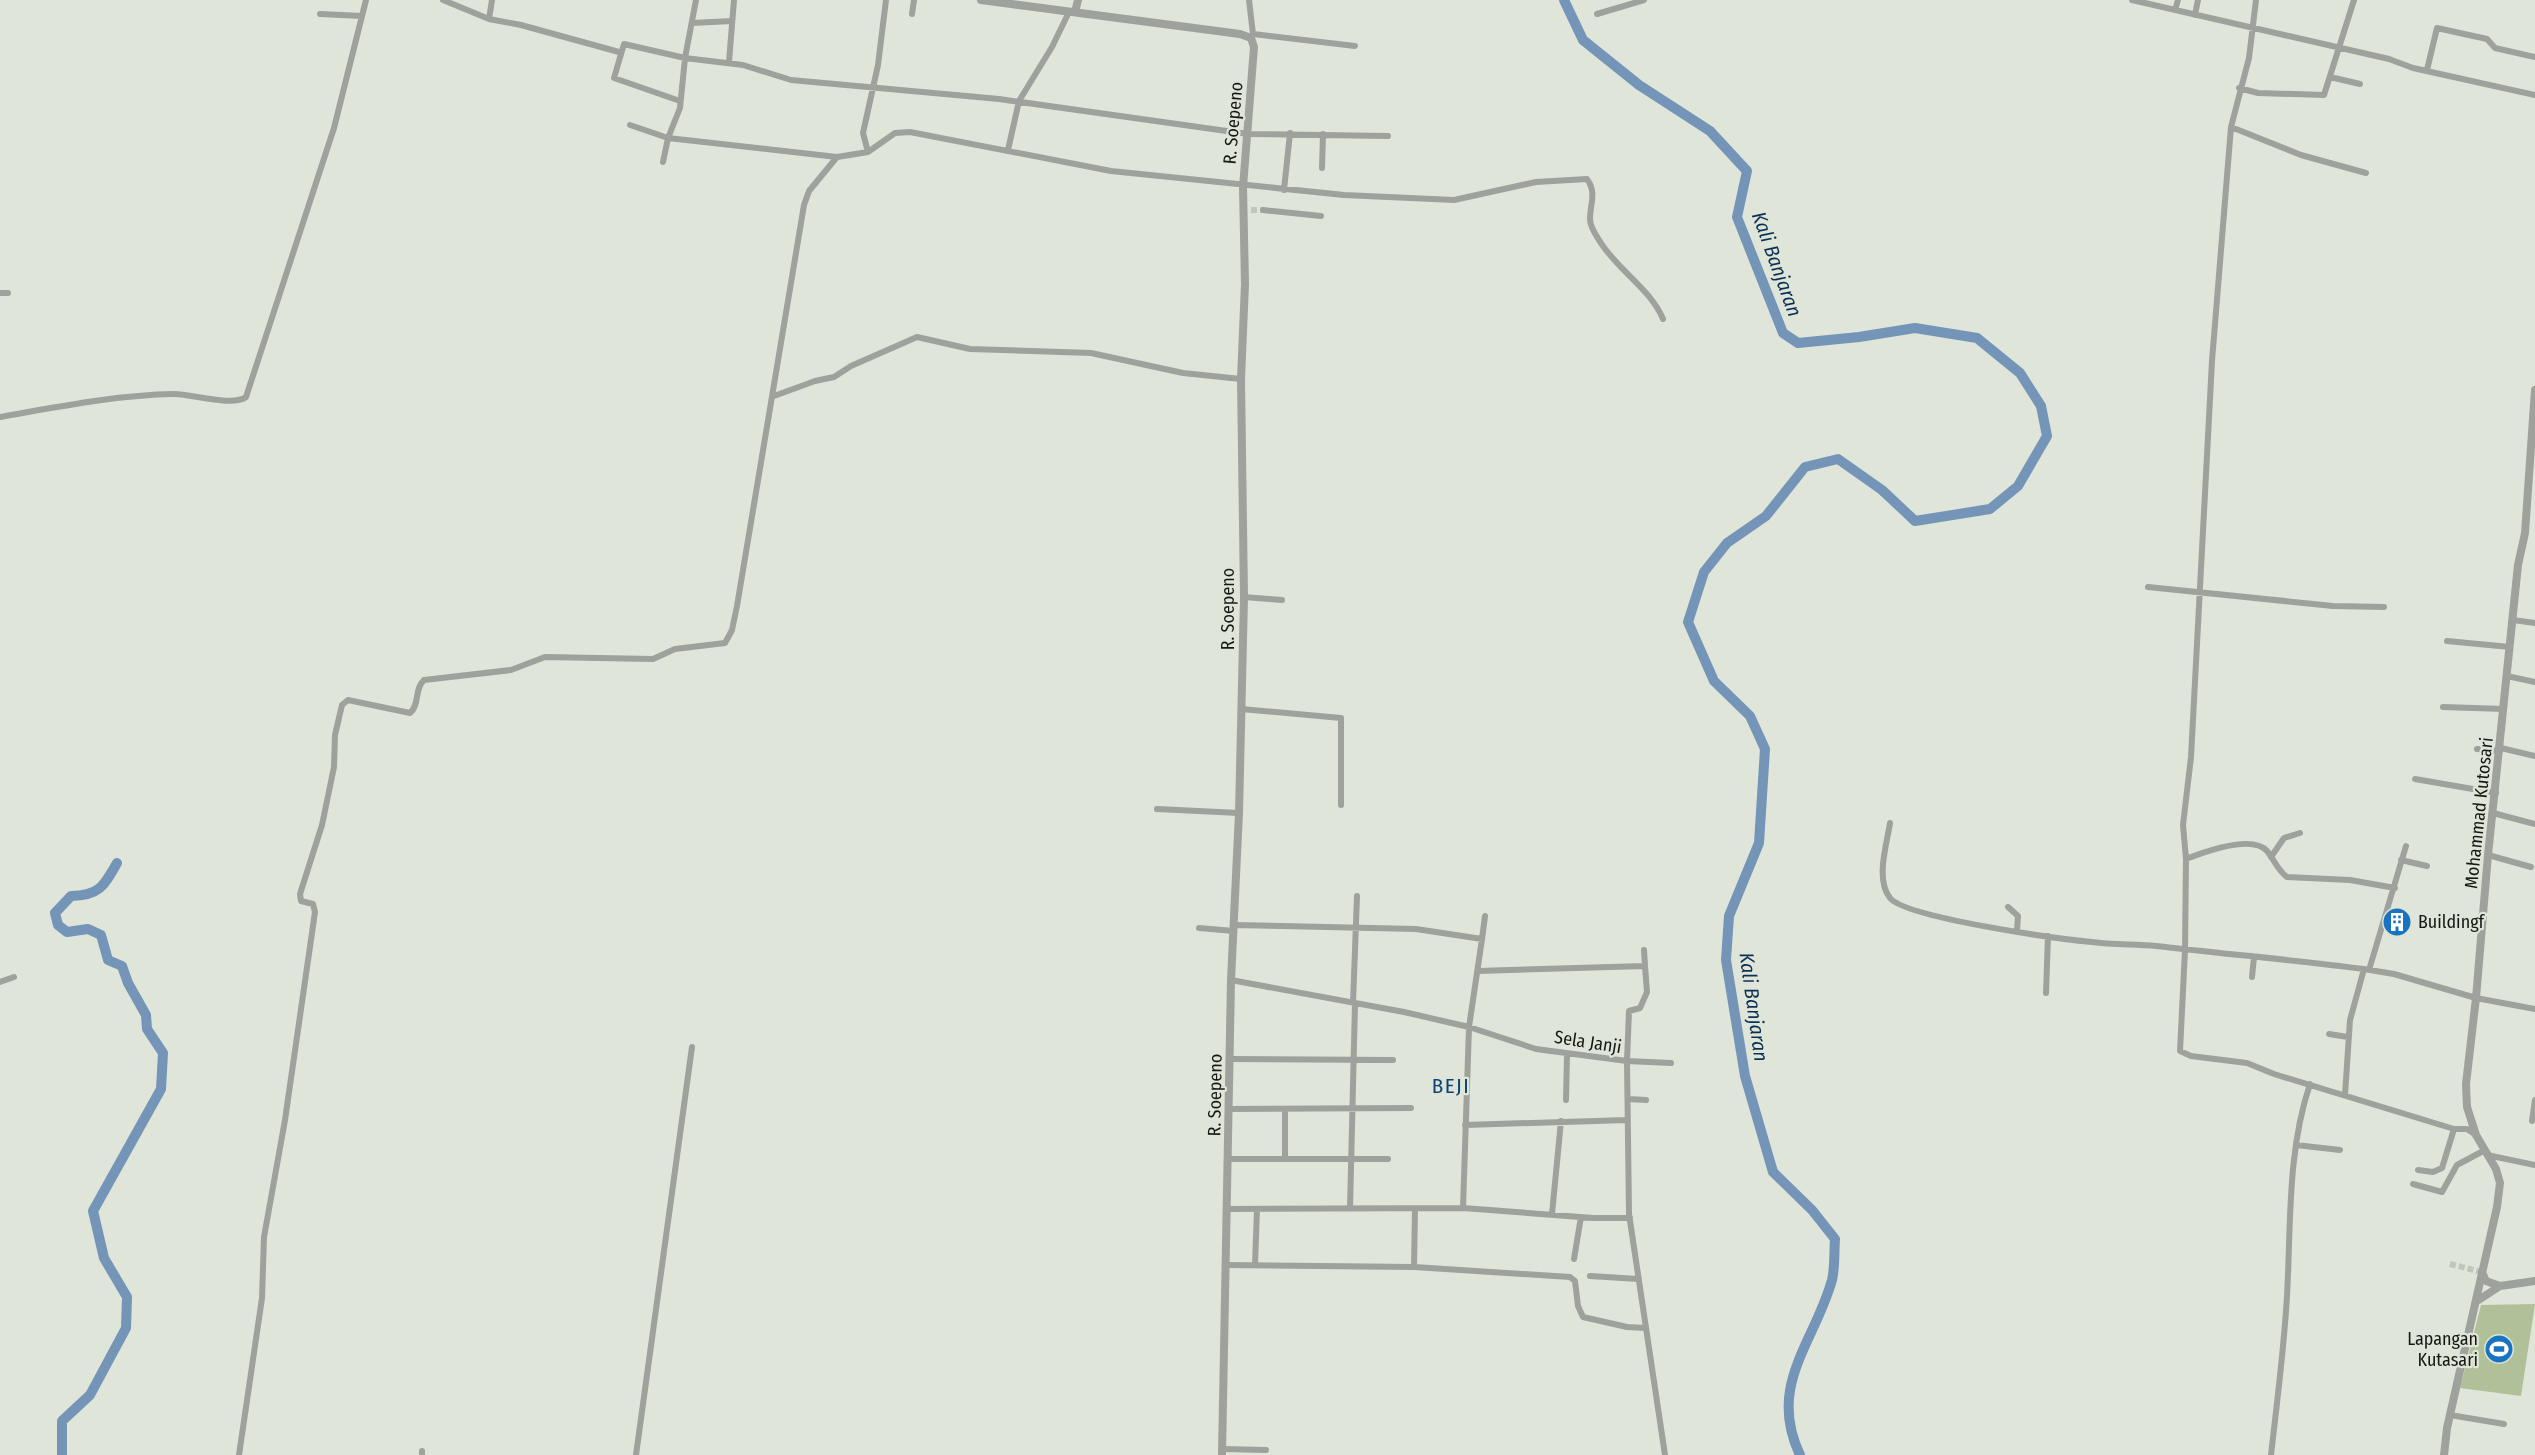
<svg xmlns="http://www.w3.org/2000/svg" width="2535" height="1455" font-family="'Fira Sans Condensed',sans-serif">
	<style>
		.green { fill: #b0c199 }
		.lines { fill: none; stroke-linecap: round; stroke-linejoin: round }
		.river { stroke: #7495b8; stroke-width: 10 }
		.minor-tunnel { stroke: #c1c6bb; stroke-width: 6; stroke-dasharray: 6 3; stroke-linecap: butt }
		.minor { stroke: #9fa19c; stroke-width: 6 }
		.tertiary { stroke: #9fa19c; stroke-width: 8 }
		.labels { text-anchor: middle; stroke-width: 4.5; stroke-linejoin: round; paint-order: stroke }
		.street-label { font-size: 18px; fill: #161814; stroke: #dfe5d8 }
		.poi-label { font-size: 18px; fill: #161814; stroke: #dfe5d8; text-anchor: start }
		.water-label { font-size: 20px; font-style: italic; fill: #0a3053; stroke: #dfe5d8 }
		.quarter-label { font-size: 21px; letter-spacing: 1.5px; fill: #094475; stroke: #dfe5d8 }
	</style>
	<rect width="100%" height="100%" fill="#dfe5d8"/>
	<path class="green" d="M2535,1304l-14,92 -61,-8 21,-83z"/>
	<g class="lines">
		<path class="river" d="M1564,0l19,40 56,45 71,46 37,40 -10,46 46,116 15,10 61,-6 56,-9 62,10 43,35 21,33 6,30 -29,50 -28,23 -75,12 -33,-31 -44,-31 -33,8 -39,49 -39,27 -23,29 -16,50 26,59 36,35 15,33 -6,94 -30,73 -3,44 19,116 28,96 39,38 23,29c-1,13 0,29 -3,41 -18,64 -65,105 -32,175
			M62,1455v-34l28,-26 36,-67 1,-31 -23,-39 -11,-47 68,-122 2,-36 -16,-24 -1,-14 -18,-32 -6,-17 -14,-6 -7,-25 -13,-6 -21,3 -9,-7 -3,-12 16,-17c28,0 33,-10 46,-33"/>
		<path class="minor-tunnel" d="M1251,210h12
			M2450,1264l32,8"/>
		<path class="minor" d="M443,0l46,19 32,6 98,27
			M1249,0l4,34
			M2132,0l257,59 24,9 122,27
			M2256,0l-7,58 -18,69 -19,234 -21,396 -8,68 3,34 -1,91 -5,101 11,5 56,7 27,11 180,55h13l9,6
			M2175,10l3,-10
			M320,14l42,2
			M912,14l2,-14
			M1597,14l47,-14
			M2195,15l3,-15
			M489,19l3,-19
			M692,23l40,-2
			M1251,38l2,-4 102,12
			M729,62l5,-62
			M2427,70l10,-42 50,11 8,9 40,9
			M2330,77l30,7
			M2239,88l19,5 66,2 30,-95
			M680,101l-66,-23 10,-34 61,14 58,7 48,15 208,19 249,35 140,2
			M630,125l38,13 169,19 31,-5 27,-19 15,-1 201,39 233,24 110,5 82,-18 51,-3c10,14 3,25 3,40 0,7 5,15 9,21 17,29 51,48 64,79
			M2231,127l70,28 65,18
			M1008,150l11,-49 33,-54 17,-35
			M868,152l-5,-19 15,-68 8,-65
			M663,162l5,-24 12,-30 5,-50 11,-58
			M1322,168l1,-34
			M1284,190l6,-57
			M1263,210l58,6
			M0,293h8
			M774,396l41,-15 19,-4 17,-11 66,-29 53,12 121,4 92,20 58,6
			M0,417c57,-10 116,-22 174,-23 18,0 59,13 72,3l88,-269 32,-128
			M2148,587l185,19 51,1
			M1244,597l38,3
			M2513,620l22,3
			M2447,641l63,6
			M2507,676l28,6
			M2443,707l61,2
			M1241,709l100,9v87
			M2501,748l34,8
			M2477,749l23,2
			M2415,779l81,14
			M1157,809l82,4
			M2493,813l42,11
			M1890,823c-3,21 -15,56 0,75 16,20 170,41 202,44 21,3 43,2 64,4 69,8 139,14 208,23l30,5 82,24 59,11
			M2488,855l43,12
			M2271,857l13,-19 16,-5
			M2186,859c18,-7 66,-25 81,-8 7,8 10,19 20,26l63,3 45,8
			M2401,860l26,6
			M2008,907l10,9 -1,15
			M1234,925l182,4 66,10 -13,88 -6,181
			M1199,928l35,3
			M1482,939l3,-23
			M1644,950l1,16
			M2369,970l37,-124
			M1478,971l167,-5 2,26 -7,16 -11,3 -2,50 44,2
			M2252,977l2,-20
			M1231,980l173,32 65,15 67,22 91,12 2,153 36,241
			M0,982l14,-5
			M2046,993l2,-57
			M1353,1003l4,-107
			M2329,1034l19,3
			M1231,1059l162,1
			M2345,1095l5,-75 14,-51
			M1628,1099l18,1
			M1566,1100l1,-45
			M1229,1109l182,-1
			M1285,1109v50
			M2532,1121l3,-21
			M1465,1125l162,-5
			M2296,1145l44,5
			M2487,1155l48,10
			M1228,1159h160
			M2418,1170l15,2 9,-4 12,-39
			M2413,1184l29,8 15,-27 28,-15
			M1227,1209l236,-1 130,10h37
			M1350,1209l5,-206
			M1552,1214l9,-93
			M1574,1259l7,-42
			M1226,1265l188,2 156,10 5,4 3,25 5,11 44,10 19,1
			M1255,1265l2,-56
			M1414,1267l1,-58
			M1590,1276l48,3
			M2450,1415l54,9
			M1222,1449l44,1
			M239,1455l23,-157 2,-61 21,-117 30,-208 -2,-8 -12,-3 -1,-7 22,-69 12,-58 1,-32 7,-30 6,-5 62,13c10,-8 4,-24 14,-33l87,-10 34,-13 108,2 22,-10 50,-6 7,-13 5,-24 67,-401 5,-14 28,-34
			M422,1455v-4
			M636,1455l56,-408
			M2271,1455c6,-53 13,-106 16,-159 4,-70 0,-144 23,-212"/>
		<path class="tertiary" d="M981,0l259,34 11,4 3,9 -11,140 2,97 -4,95 3,218 -5,216 -8,167 -9,475
			M1075,12l3,-12
			M2482,1272l4,9 14,5
			M2477,1301l23,-15 35,-5
			M2444,1455l3,-27 50,-221 3,-24 -4,-14 -20,-34 -9,-28 -1,-23 10,-86 12,-143 30,-290 7,-32 10,-143"/>
	</g>
	<defs>
		<g id="building-disc" transform="scale(1.5)"><circle r="9.5" fill="#1874c1" stroke="#dfe5d8"/><path d="M-4-6H4V6H1V3H-1V6H-4ZM-2.5-4.3h1.7v1.8h-1.7ZM.8-4.3h1.7v1.8H.8ZM-2.5-1h1.7V.8h-1.7ZM.8-1h1.7V.8H.8Z" fill="#fff"/></g>
		<g id="stadium-disc" transform="scale(1.5)"><circle r="9.5" fill="#1874c1" stroke="#dfe5d8"/><path d="M0-5a6.5 5 0 1 0 0 10a6.5 5 0 1 0 0-10ZM-3.5-1.8h7v3.6h-7Z" fill="#fff"/></g>
	</defs>
	<g fill-rule="evenodd">
		<use href="#building-disc" x="2397" y="922"/>
		<use href="#stadium-disc" x="2499" y="1349"/>
	</g>
	<g class="labels">
		<g class="street-label">
			<text transform="translate(1233 123) rotate(-85)" y="6">R. Soepeno</text>
			<text transform="translate(1228 609) rotate(-90)" y="6">R. Soepeno</text>
			<text transform="translate(2479 813) rotate(-84)" y="6">Mohammad Kutosari</text>
			<text transform="translate(1588 1042) rotate(9)" y="6">Sela Janji</text>
			<text transform="translate(1215 1095) rotate(-89)" y="6">R. Soepeno</text>
		</g>
		<g class="poi-label">
			<text x="2418" y="928">Buildingf</text>
			<text x="2478" y="1345" text-anchor="end">Lapangan<tspan x="2478" dy="21">Kutasari</tspan></text>
		</g>
		<g class="water-label">
			<text transform="translate(1777 264) rotate(70)" y="7">Kali Banjaran</text>
			<text transform="translate(1754 1007) rotate(82)" y="7">Kali Banjaran</text>
		</g>
		<g class="quarter-label">
			<text x="1451" y="1093">BEJI</text>
		</g>
	</g>
</svg>
